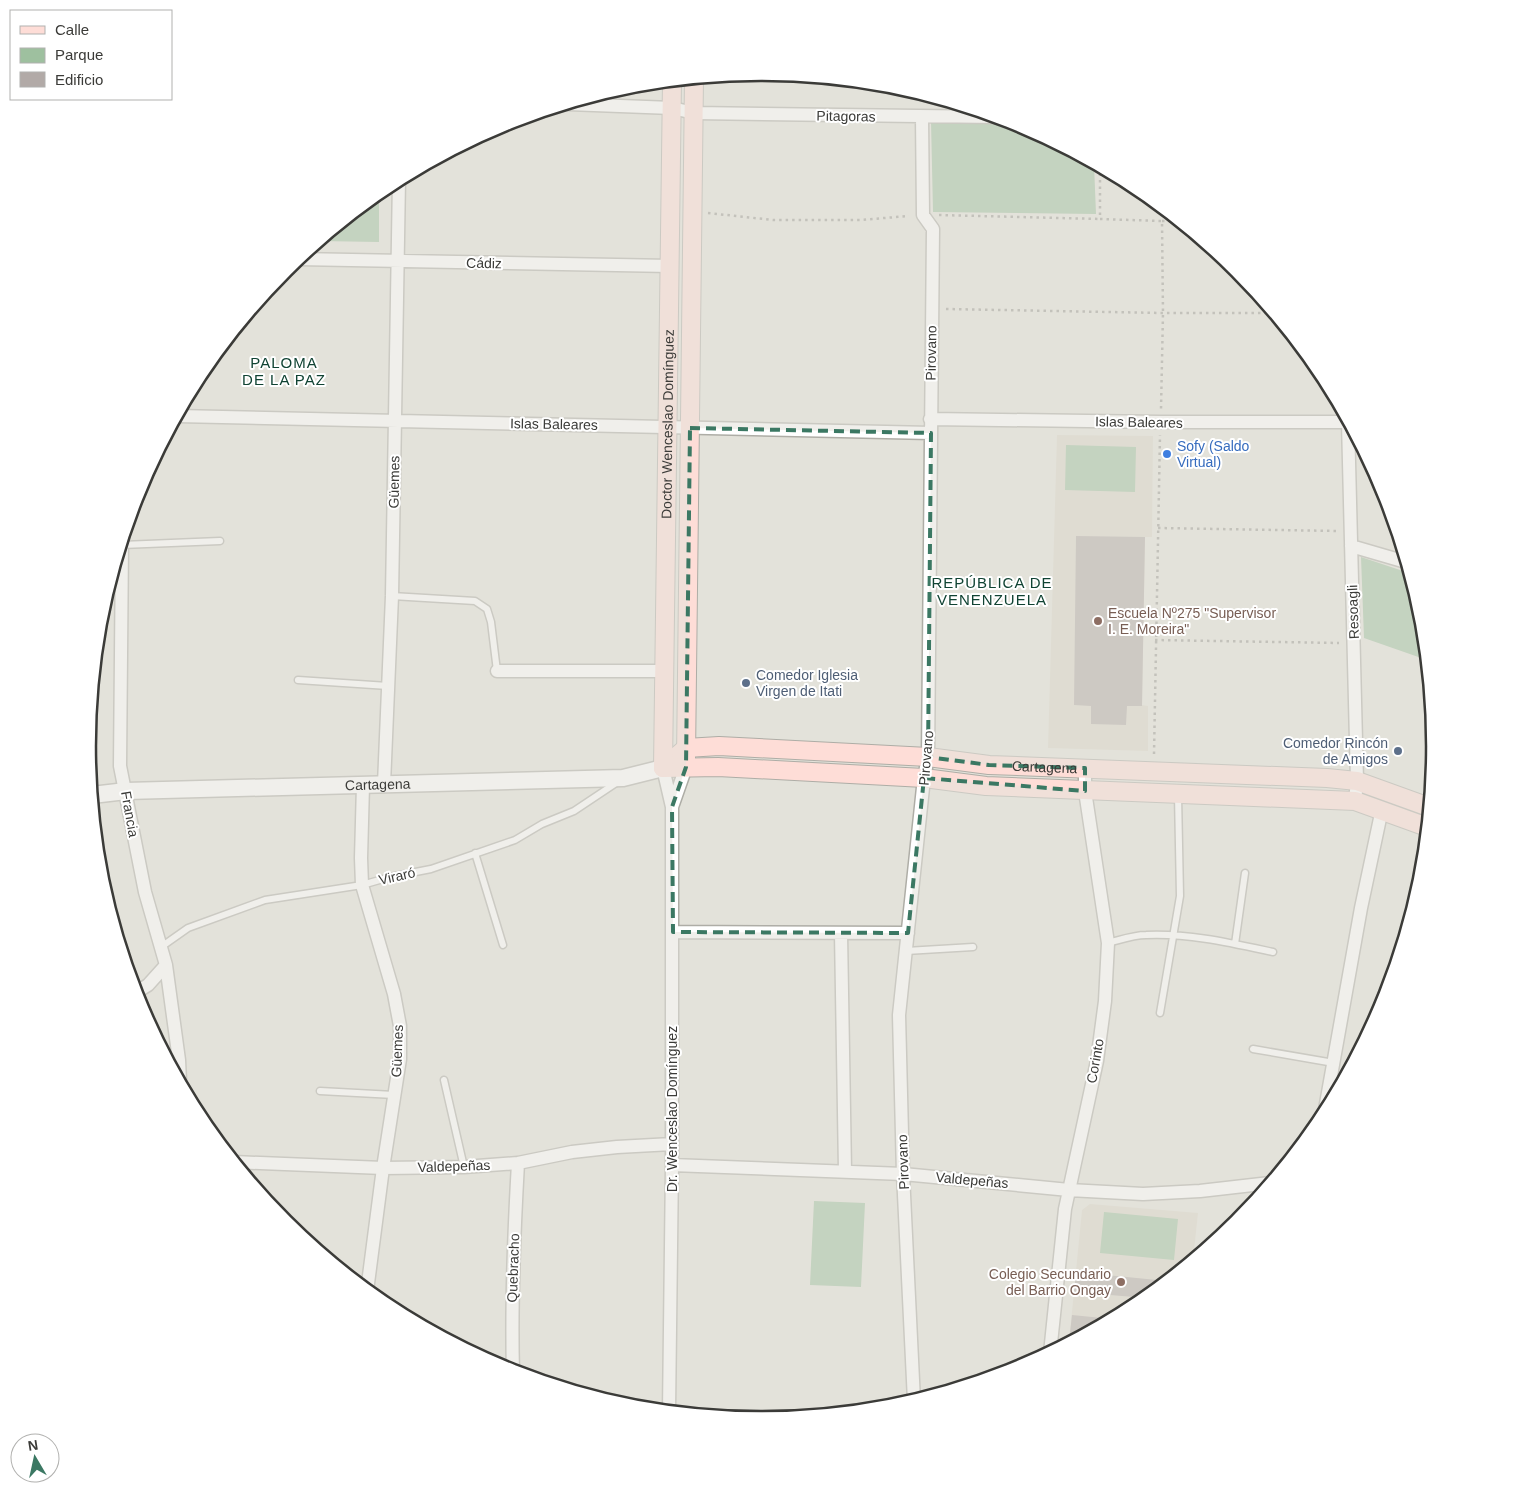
<svg xmlns="http://www.w3.org/2000/svg" width="1522" height="1493" font-family="Helvetica,sans-serif">
	<style>
		.built { fill: #d9d6c8 }
		.green { fill: #9ec09f }
		.building { fill: #b2aaa7 }
		.lines { fill: none; stroke-linecap: round; stroke-linejoin: round }
		.service-casing { stroke: #aeada6; stroke-width: 9 }
		.minor-casing { stroke: #aeada6; stroke-width: 15 }
		.tertiary-casing { stroke: #aeada6; stroke-width: 19 }
		.secondary-casing { stroke: #aeada6; stroke-width: 20 }
		.path { stroke: #9c9b95; stroke-width: 2.5; stroke-dasharray: 2.5 4; stroke-linecap: butt }
		.service { stroke: #fff; stroke-width: 6 }
		.minor { stroke: #fff; stroke-width: 12 }
		.tertiary { stroke: #fff; stroke-width: 16 }
		.secondary { stroke: #feddd7; stroke-width: 18 }
		.marked { fill: none; stroke: #3b7863; stroke-width: 4; stroke-dasharray: 10 6; stroke-linejoin: round }
		.shop-dot { fill: #3f7fe0; stroke: #fff; stroke-width: 2 }
		.education-dot { fill: #8d6e63; stroke: #fff; stroke-width: 2 }
		.service-dot { fill: #5c6f8a; stroke: #fff; stroke-width: 2 }
		.labels { text-anchor: middle; stroke-width: 4; stroke-linejoin: round; paint-order: stroke }
		.street-label { font-size: 14px; fill: #3b3b38; stroke: #fff }
		.shop-label { font-size: 14px; fill: #366cbe; stroke: #fff; text-anchor: start }
		.education-label { font-size: 14px; fill: #785e54; stroke: #fff; text-anchor: start }
		.service-label { font-size: 14px; fill: #4e5e75; stroke: #fff; text-anchor: start }
		.neighbourhood-label { font-size: 15px; letter-spacing: 1px; fill: #104333; stroke: #fff }
		.rim { fill: none; stroke: #3b3b38; stroke-width: 2.5 }
	</style>
	<rect width="100%" height="100%" fill="#e3e2da"/>
	<path class="built" d="M1057,435l96,1 -1,101h-7l-3,168 6,1v45l-100,-3z
		M1090,1204l108,9 -5,47 -58,47 -66,35 13,-132z"/>
	<path class="green" d="M931,121l88,3 75,40 2,50 -163,-2z
		M379,192v50l-60,-1z
		M1066,445l70,2 -1,45 -70,-2z
		M1361,557l48,16 13,42 5,45 -63,-22z
		M814,1201l51,2 -4,84 -51,-2z
		M1104,1212l74,7 -4,41 -74,-7z"/>
	<path class="building" d="M1076,536l69,1 -3,169h-15l-1,19 -35,-1v-18l-17,-1z
		M1076,1272l91,9 -21,17 -72,-6z
		M1072,1315l40,4 -43,23z"/>
	<g class="lines">
		<g class="service-casing">
			<path id="service" d="M122,545l98,-4
				M392,596l83,5 12,8 4,13 6,49
				M298,680l90,6
				M475,853l28,92
				M1108,943c12,-3 25,-8 38,-8 42,-2 85,8 127,17
				M1235,944l10,-71
				M161,947l27,-19 77,-28 97,-15 28,-8 41,-8 84,-29 27,-16 32,-13 42,-28
				M906,951l67,-4
				M1160,1013l20,-117 -2,-101
				M1253,1049l81,14
				M444,1080l20,87
				M320,1091l74,4"/>
		</g>
		<g class="minor-casing">
			<path id="minor" d="M568,104l104,4 22,5 303,4
				M298,259l373,7
				M177,416l754,17
				M930,419l230,3h188
				M1348,422l9,359 -2,20
				M122,543l-2,223 25,126 21,73 13,95 1,22
				M1351,546l55,16
				M497,671h168
				M663,768l9,39v358l-3,246
				M384,784l8,-188 7,-417
				M363,785l-2,73 1,27 32,109 6,32v33l-17,109 -16,123
				M672,807l14,-40
				M673,932l235,1
				M841,933l4,238
				M135,993l13,-8 18,-20
				M1324,1115l37,-207 21,-99
				M234,1162l149,6 81,-1 54,-4 54,-11 45,-5 55,-3
				M672,1165l231,9 166,16 74,4 57,-3 70,-8
				M1050,1353l15,-144 32,-148 8,-60 3,-58 -23,-152v-23
				M513,1372c-2,-70 1,-139 5,-209
				M914,1401l-11,-227 -4,-159 25,-237 4,-21 5,-528 -10,-14 -1,-98"/>
		</g>
		<g class="tertiary-casing">
			<g id="tertiary">
				<path id="s1" d="M92,795l34,-4 497,-13 40,-10"/>
			</g>
		</g>
		<g class="secondary-casing">
			<g id="secondary">
				<path d="M686,759l8,-680"/>
				<path id="s2" d="M663,768l23,-20 33,-2 209,11 61,8 338,13 30,3 72,26"/>
				<path d="M663,768l55,-1 206,11 62,8 369,15 72,26"/>
				<path id="s3" d="M663,768l9,-687"/>
			</g>
		</g>
		<path class="path" d="M1100,167v52l62,2 1,92 -2,96
			M708,213l65,7h87l49,-4
			M939,215l161,4
			M1162,221h16
			M946,309l217,4h110
			M1158,528l179,3
			M1155,640l184,3
			M1154,754l6,-319"/>
		<use href="#service" class="service"/>
		<use href="#minor" class="minor"/>
		<use href="#tertiary" class="tertiary"/>
		<use href="#secondary" class="secondary"/>
	</g>
	<path d="M0 0H1522V1493H0ZM690,428l241,5 -3,324 61,8 96,3v23l-161,-13 -16,155 -235,-1 -1,-125 14,-40z" fill="#e3e2da" fill-opacity=".55" fill-rule="evenodd"/>
	<path class="marked" d="M690,428l241,5 -3,324 61,8 96,3v23l-161,-13 -16,155 -235,-1 -1,-125 14,-40z"/>
	<circle class="shop-dot" cx="1167" cy="454" r="5"/>
	<g class="education-dot">
		<circle cx="1098" cy="621" r="5"/>
		<circle cx="1121" cy="1282" r="5"/>
	</g>
	<g class="service-dot">
		<circle cx="746" cy="683" r="5"/>
		<circle cx="1398" cy="751" r="5"/>
	</g>
	<g class="labels">
		<g class="street-label">
			<text transform="translate(846 116) rotate(1)" y="5">Pitagoras</text>
			<text transform="translate(484 263) rotate(1)" y="5">Cádiz</text>
			<text transform="translate(931 353) rotate(-89)" y="5">Pirovano</text>
			<text transform="translate(1139 422) rotate(1)" y="5">Islas Baleares</text>
			<text transform="translate(554 424) rotate(1)" y="5">Islas Baleares</text>
			<text dy="5" stroke="none"><textPath href="#s3" startOffset="344">Doctor Wenceslao Domínguez</textPath></text>
			<text transform="translate(394 482) rotate(-89)" y="5">Güemes</text>
			<text transform="translate(1353 612) rotate(-92)" y="5">Resoagli</text>
			<text transform="translate(926 758) rotate(-85)" y="5">Pirovano</text>
			<text dy="5" stroke="none"><textPath href="#s2" startOffset="390">Cartagena</textPath></text>
			<text dy="5" stroke="none"><textPath href="#s1" startOffset="286">Cartagena</textPath></text>
			<text transform="translate(130 814) rotate(80)" y="5">Francia</text>
			<text transform="translate(397 876) rotate(-13)" y="5">Viraró</text>
			<text transform="translate(397 1051) rotate(-88)" y="5">Güemes</text>
			<text transform="translate(1095 1061) rotate(-80)" y="5">Corinto</text>
			<text transform="translate(672 1109) rotate(-90)" y="5">Dr. Wenceslao Domínguez</text>
			<text transform="translate(903 1162) rotate(-92)" y="5">Pirovano</text>
			<text transform="translate(454 1166) rotate(-2)" y="5">Valdepeñas</text>
			<text transform="translate(972 1180) rotate(5)" y="5">Valdepeñas</text>
			<text transform="translate(513 1268) rotate(-88)" y="5">Quebracho</text>
		</g>
		<g class="shop-label">
			<text x="1177" y="451">Sofy (Saldo<tspan x="1177" dy="16">Virtual)</tspan></text>
		</g>
		<g class="education-label">
			<text x="1108" y="618">Escuela Nº275 "Supervisor<tspan x="1108" dy="16">I. E. Moreira"</tspan></text>
			<text x="1111" y="1279" text-anchor="end">Colegio Secundario<tspan x="1111" dy="16">del Barrio Ongay</tspan></text>
		</g>
		<g class="service-label">
			<text x="756" y="680">Comedor Iglesia<tspan x="756" dy="16">Virgen de Itati</tspan></text>
			<text x="1388" y="748" text-anchor="end">Comedor Rincón<tspan x="1388" dy="16">de Amigos</tspan></text>
		</g>
		<g class="neighbourhood-label">
			<text x="284" y="368">PALOMA<tspan x="284" dy="17">DE LA PAZ</tspan></text>
			<text x="992" y="588">REPÚBLICA DE<tspan x="992" dy="17">VENENZUELA</tspan></text>
		</g>
	</g>
	<path d="M0 0H1522V1493H0ZM96 746a665 665 0 1 1 1330 0a665 665 0 1 1-1330 0Z" fill="#fff" fill-rule="evenodd"/>
	<path class="rim" d="M96 746a665 665 0 1 1 1330 0a665 665 0 1 1-1330 0Z"/>
	<rect x="10" y="10" width="162" height="90" fill="#ffffff" stroke="#b1b1af"/>
	<rect x="20" y="26" width="25" height="8" fill="#feddd7" stroke="#b1b1af"/>
	<text x="55" y="35" font-size="15" fill="#3b3b38">Calle</text>
	<rect x="20" y="48" width="25" height="15" fill="#9ec09f" stroke="#b1b1af"/>
	<text x="55" y="60" font-size="15" fill="#3b3b38">Parque</text>
	<rect x="20" y="72" width="25" height="15" fill="#b2aaa7" stroke="#b1b1af"/>
	<text x="55" y="85" font-size="15" fill="#3b3b38">Edificio</text>
	<g transform="translate(35 1458) rotate(351)"><circle r="24" fill="#ffffff" stroke="#b1b1af"/>
	<path d="M0-4L9 19L0 12L-9 19Z" fill="#3b7863"/>
	<text y="-8" font-size="14" font-weight="bold" text-anchor="middle" fill="#3b3b38">N</text>
	</g>
</svg>
